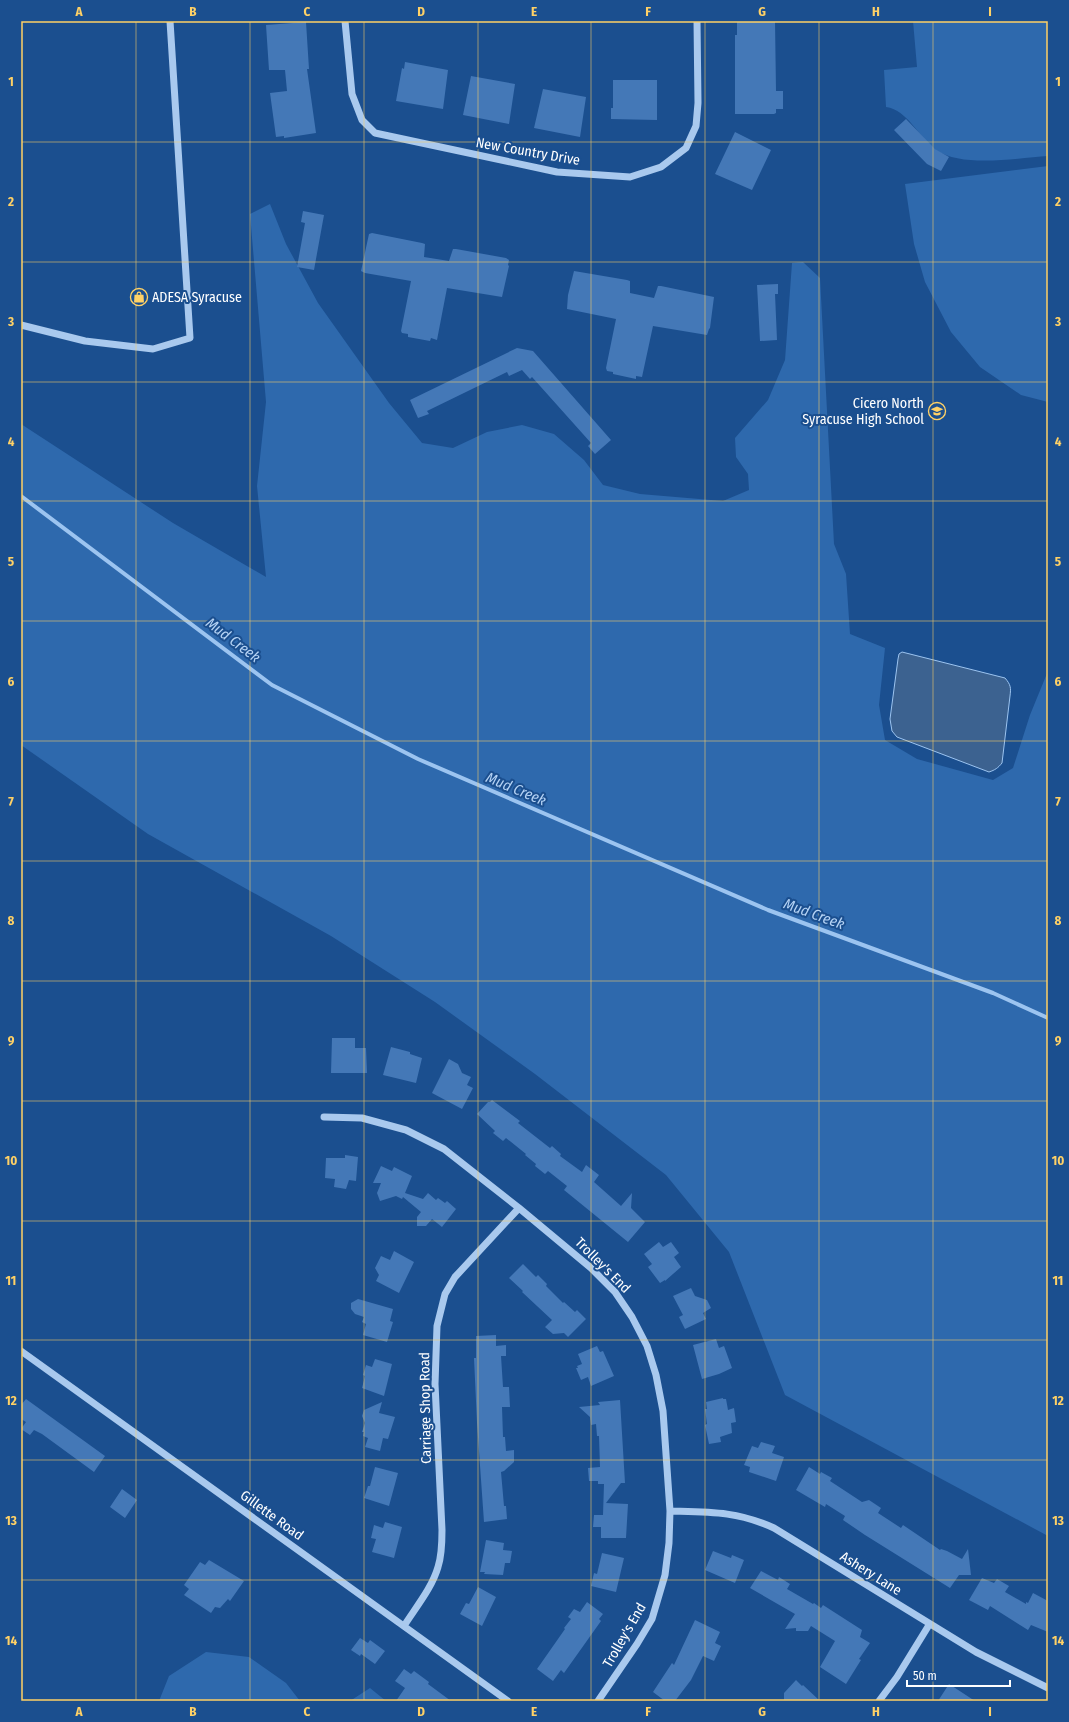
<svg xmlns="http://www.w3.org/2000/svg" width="1069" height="1722" font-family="'Fira Sans Condensed',sans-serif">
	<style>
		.green { fill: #2e69ad }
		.water { fill: #3c6290; stroke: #9cc4f0 }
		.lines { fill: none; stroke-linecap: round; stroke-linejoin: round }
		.stream { stroke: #9cc4f0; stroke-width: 4 }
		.building { fill: #4478b7 }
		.minor { stroke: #a9c9ee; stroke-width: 7 }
		.grid { fill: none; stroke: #ffd166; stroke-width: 1; stroke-opacity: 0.55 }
		.labels { text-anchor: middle; stroke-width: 4; stroke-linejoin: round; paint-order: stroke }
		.street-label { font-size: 14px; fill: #fff; stroke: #1b4f8f }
		.poi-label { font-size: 14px; fill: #fff; stroke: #1b4f8f; text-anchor: start }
		.water-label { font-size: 15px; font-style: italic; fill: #b5d3f5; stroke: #1b4f8f }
		.neatline { fill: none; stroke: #ffd166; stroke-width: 1.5 }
		.grid-label { font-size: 13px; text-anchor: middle; font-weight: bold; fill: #ffd166 }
	</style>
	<rect width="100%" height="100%" fill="#1b4f8f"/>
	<path class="green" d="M913,21h135v135c-31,2 -86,12 -112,-6 -17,-12 -28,-40 -50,-43l-2,-37 33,-3z
		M1048,166v236l-27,-7 -41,-28 -29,-35 -26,-50 -11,-38 -9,-60z
		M270,204l16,40 32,59 71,100 33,40 31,5 34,-16 35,-7 32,9 30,26 19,25 37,9 83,7 26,-11 -1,-16 -12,-17 -1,-19 33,-38 17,-40 7,-97 11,-1 17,16 14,266 12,30 4,60 35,14 -6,57 6,35 32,19 76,21 20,-12 17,-53 18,-44v865l-263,-141 -56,-143 -63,-77 -131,-101 -100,-72 -104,-66 -183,-102 -127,-89v-321l152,99 93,54 -9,-91 9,-84 -16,-188z
		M206,1652l43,5 37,26 14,18h-141l10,-25z
		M370,1688l16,13h-36z"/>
	<path class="water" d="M902,652l103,26c6,7 6,10 5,18l-8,67c-4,5 -7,7 -13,9l-92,-35 -5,-6 -2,-12 8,-60 1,-5z"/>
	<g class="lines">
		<path class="stream" d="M21,496l251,189 146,74 350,151 225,83 55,25"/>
	</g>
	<path class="building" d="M737,21h38l1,70h7v18h-7v4l-2,1h-39v-79h2z
		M306,22l3,47h-2l9,64 -32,5v-2l-8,1 -6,-44 17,-2 -2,-21h-16l-3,-45z
		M405,62l43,8 -5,39 -47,-8 6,-33 2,1z
		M471,76l44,8 -6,40 -46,-9z
		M613,80h44v40l-46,-1v-11h2z
		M543,89l43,8 -6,40 -46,-9z
		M906,119l29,30 14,8 -8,14 -14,-7 -33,-34z
		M735,132l36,18 -19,40 -37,-16z
		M303,211l21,4 -10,55 -17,-3 8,-44 -4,-1z
		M372,233l50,10 3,1 -1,13 25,4 4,-12h3l50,9 3,2 -1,5 1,1 -7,31 -55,-9 -10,52 -6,-2 -1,3 -22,-4v-3l-6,-1 -1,-2 10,-50 -46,-8 -4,-2 8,-37z
		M574,271l53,9 3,1v12l24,5 4,-12h3l53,11 -4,31 -1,1 -2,6 -54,-9 -11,51 -6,-1v3l-23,-5v-2l-6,-1 -1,-3 10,-49 -49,-10 1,-14z
		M778,284v10h-3l2,46 -17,1 -3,-56z
		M517,348l16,3 78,89 -16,14 -7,-8 3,-3 -59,-66 -2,2 -8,-9 -13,6 -2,-4 -80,39 2,3 -11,4 -8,-18z
		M332,1038h23v10h11l1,25h-36z
		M391,1047l19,5v2l12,4 -6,25 -33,-8z
		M449,1059l9,5 4,9 9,4 -4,8 6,3 -11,21 -30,-16z
		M492,1100l28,21 -2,2 32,25 2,-2 9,8 -1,2 22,16 4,-7 13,10 -5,7 27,24 11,-13 -1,15 14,14 -17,20 -64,-52 3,-4 -19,-15 -3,3 -10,-8 1,-2 -11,-9 1,-1 -20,-16 -3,3 -10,-8 2,-2 -18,-17 11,-12h2z
		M345,1155l13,2 -2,24 -7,-1 -3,9 -12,-2 1,-8 -10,-1 1,-20h19z
		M381,1166l11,5 2,-4 18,9 -7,17 18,6 5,-6 8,7 2,-2 7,5 2,-2 9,8 -14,18 -10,-8 -6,7h-9v-9l4,-5 -18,-15 -1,2 -6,-3 -16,5 -3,-8 4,-10h-8z
		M659,1242l4,5 8,-5 8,11 -5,4 7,10 -16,14v-1l-5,3 -12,-16 4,-3 -8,-10z
		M394,1251l20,11 -15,31 -23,-12 3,-6 -4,-7 6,-12 9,4z
		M523,1264l13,13 2,-2 9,9 -1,2 17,17 1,-1 11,10 2,-2 9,9 -18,18 -4,-4 -11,1 -8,-7 7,-7 -30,-28 1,-1 -14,-13z
		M691,1288l4,8 12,4 4,8 -8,5 3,6 -21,10 -6,-12 4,-2 -10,-19z
		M358,1299l35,10 -3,12 3,1 -6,20 -24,-7 3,-11 -4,-2 2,-5 -9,-3 -4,-5v-6z
		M496,1335v11l10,-1v11h-5l2,31h6l1,20h-8l1,30h2l1,14 8,-1v12l-10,9 -3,1 3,34h2l1,13 -23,3 -7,-99 -3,-65h2v-22z
		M716,1339l3,9 5,-2 8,22 -13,6 -17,5 -9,-34z
		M597,1346l3,6 3,-1 11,25 -23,10 -3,-9 -7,3 -5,-12h2l-1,-2 5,-2 -4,-10z
		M375,1359l17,5 -8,32 -22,-8 3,-12 -2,-1 3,-10 6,2z
		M723,1398v1h3l2,11 6,-2 2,14 -5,1 1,10 -12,4 1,5 -12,2 -4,-19 2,-1 -2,-15h2l-1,-7z
		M26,1399l79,57 -11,16 -52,-38 -8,-4 -4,5 -9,-6 5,-7 -5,-3v-14z
		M620,1400l5,83h-4l-15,20 22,1 -2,34h-25v-11h-8l1,-12h9l1,-31h-6v-3h-9l-1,-13 12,-1 -1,-31h-2l-1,-12 -5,1 -1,-8 -11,-10 21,-2 -2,-3z
		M382,1402l-3,11 16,4 -7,22 -5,-1 -3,13 -15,-4 3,-9 -5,-2 1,-4h-2l3,-9 -3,-7 2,-6z
		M761,1442l14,4 -3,7 12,4 -8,24 -27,-9 1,-5 -6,-2 8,-19 6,2z
		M375,1467l23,6 -9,33 -25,-8 4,-12h2z
		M809,1467l11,7 1,-2 11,6 -2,3 32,21 7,-2 12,8 -3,5 23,15 2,-3 37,25 1,-1 6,2 15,8 6,-10 3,26h-12l-9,13 -85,-53 -22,-15 2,-4 -19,-12 -1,3 -29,-17z
		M122,1489l15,11 -12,18 -15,-11z
		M385,1522l17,5 -8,31 -22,-6 4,-13 -5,-1 3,-13 9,3z
		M486,1540l18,3 -1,7 9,1 -2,12h-5l-2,12 -19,-1 1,-2h-5z
		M713,1551l18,7 1,-3 12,5 -9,23 -30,-13z
		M602,1553l22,5 -8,34 -25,-6 3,-13 3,1z
		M209,1560l35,21 -14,20 -2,-2 -8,9 -5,-1 -4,6 -27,-18 5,-6 -5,-4 16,-23 5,3z
		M761,1571l17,9 1,-3 11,7 -3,5 26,15 1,-1 7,5 2,-3 39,25 -2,7 10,6 -11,16 2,1 -15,24 -26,-17 15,-26 -24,-15 -3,5h-12v-3l-11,1 10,-15 -45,-26z
		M982,1578l12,5 3,-4 12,7 -4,6 21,12v-2l2,1 5,-10 15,8v31l-17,-7 -3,5 -38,-24 -2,4 -19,-10z
		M478,1587l18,10 -14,29 -22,-12 6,-11 3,1z
		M587,1602l16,12 -4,5 2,2 -37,52 -3,-3 -8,11 -16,-12 28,-40 -1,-1 7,-9 -3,-2 6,-8 6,3z
		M695,1620l25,12 -5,11 6,3 -7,15 -11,-5 -12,24 -16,21h-10l-12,-9 19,-29 2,2z
		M360,1638l8,5 2,-3 15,11 -10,13 -14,-10 -1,2 -9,-6z
		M404,1669l7,5 3,-3 15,11 -1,2 23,17h-55l9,-13 -10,-7z
		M796,1680l6,6 1,-1 17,16h-36v-8z
		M949,1684l26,17h-37z"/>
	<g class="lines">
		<path class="minor" d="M345,21l7,73 10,26 13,13 182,39 73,5 31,-10 25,-19 10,-22 2,-23 -1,-82
			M21,325l64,16 68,8 37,-11 -20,-317
			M324,1117l38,1 44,12 38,19 75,59 72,60 24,24 17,25 15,29 9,29 7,36 7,100 -1,32 -4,32 -13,44 -15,25 -39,57
			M21,1351l487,350
			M670,1511c39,1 67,0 104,17l202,124 72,36
			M404,1626c12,-19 28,-38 34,-59 4,-12 4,-25 4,-37l-7,-146 2,-58 8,-32 10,-17 64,-69
			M879,1701l18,-24 32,-52"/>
	</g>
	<path class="grid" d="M136,21v1680M250,21v1680M364,21v1680M478,21v1680M591,21v1680M705,21v1680M819,21v1680M933,21v1680M21,142h1027M21,262h1027M21,382h1027M21,501h1027M21,621h1027M21,741h1027M21,861h1027M21,981h1027M21,1101h1027M21,1221h1027M21,1340h1027M21,1460h1027M21,1580h1027"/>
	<defs>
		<g id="shop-ring" transform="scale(0.9)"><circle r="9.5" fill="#1b4f8f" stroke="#ffd166" stroke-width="1.5"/><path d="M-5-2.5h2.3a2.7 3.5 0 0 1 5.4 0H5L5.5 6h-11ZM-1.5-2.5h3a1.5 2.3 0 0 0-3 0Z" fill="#ffd166"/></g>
		<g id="school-ring" transform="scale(0.9)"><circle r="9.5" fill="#1b4f8f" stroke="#ffd166" stroke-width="1.5"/><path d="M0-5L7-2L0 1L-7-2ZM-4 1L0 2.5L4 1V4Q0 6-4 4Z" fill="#ffd166"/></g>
	</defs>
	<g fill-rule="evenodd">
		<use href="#shop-ring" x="139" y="297"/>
		<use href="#school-ring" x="937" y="411"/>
	</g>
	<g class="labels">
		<g class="street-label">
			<text transform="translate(528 151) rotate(10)" y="5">New Country Drive</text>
			<text transform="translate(603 1265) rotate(45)" y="5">Trolley's End</text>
			<text transform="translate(425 1408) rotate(-91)" y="5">Carriage Shop Road</text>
			<text transform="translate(272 1515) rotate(36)" y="5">Gillette Road</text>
			<text transform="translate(871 1573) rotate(32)" y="5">Ashery Lane</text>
			<text transform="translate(624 1635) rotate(-60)" y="5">Trolley's End</text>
		</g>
		<g class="poi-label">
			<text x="152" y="302">ADESA Syracuse</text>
			<text x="924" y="408" text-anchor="end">Cicero North<tspan x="924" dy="16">Syracuse High School</tspan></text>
		</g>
		<g class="water-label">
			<text transform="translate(233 640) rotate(37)" y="5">Mud Creek</text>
			<text transform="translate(516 789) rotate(23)" y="5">Mud Creek</text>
			<text transform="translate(814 914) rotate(20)" y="5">Mud Creek</text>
		</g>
	</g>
	<rect width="1069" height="1722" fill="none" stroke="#1b4f8f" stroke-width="44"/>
	<path d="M907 1680v6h103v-6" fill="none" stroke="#ffffff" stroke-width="2"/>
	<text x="913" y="1680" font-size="12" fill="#ffffff" stroke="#1b4f8f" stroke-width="3" paint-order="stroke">50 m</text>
	<rect x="22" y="22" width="1025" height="1678" class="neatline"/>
	<g class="grid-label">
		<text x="79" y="16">A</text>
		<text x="193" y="16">B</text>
		<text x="307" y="16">C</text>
		<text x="421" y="16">D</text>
		<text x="534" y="16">E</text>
		<text x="648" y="16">F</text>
		<text x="762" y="16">G</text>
		<text x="876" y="16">H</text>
		<text x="990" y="16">I</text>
		<text x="11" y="86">1</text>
		<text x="1058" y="86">1</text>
		<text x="11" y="206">2</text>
		<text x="1058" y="206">2</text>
		<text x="11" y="326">3</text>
		<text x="1058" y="326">3</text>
		<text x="11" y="446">4</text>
		<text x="1058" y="446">4</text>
		<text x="11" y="566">5</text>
		<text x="1058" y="566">5</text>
		<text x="11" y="686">6</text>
		<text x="1058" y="686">6</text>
		<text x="11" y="806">7</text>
		<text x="1058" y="806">7</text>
		<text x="11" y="925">8</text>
		<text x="1058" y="925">8</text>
		<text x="11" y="1045">9</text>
		<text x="1058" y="1045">9</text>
		<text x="11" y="1165">10</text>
		<text x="1058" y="1165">10</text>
		<text x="11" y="1285">11</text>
		<text x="1058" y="1285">11</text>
		<text x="11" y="1405">12</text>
		<text x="1058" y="1405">12</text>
		<text x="11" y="1525">13</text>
		<text x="1058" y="1525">13</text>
		<text x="11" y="1645">14</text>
		<text x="1058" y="1645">14</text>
		<text x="79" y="1716">A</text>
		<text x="193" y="1716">B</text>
		<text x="307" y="1716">C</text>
		<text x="421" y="1716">D</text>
		<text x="534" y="1716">E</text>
		<text x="648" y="1716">F</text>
		<text x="762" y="1716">G</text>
		<text x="876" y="1716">H</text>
		<text x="990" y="1716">I</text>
	</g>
</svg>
